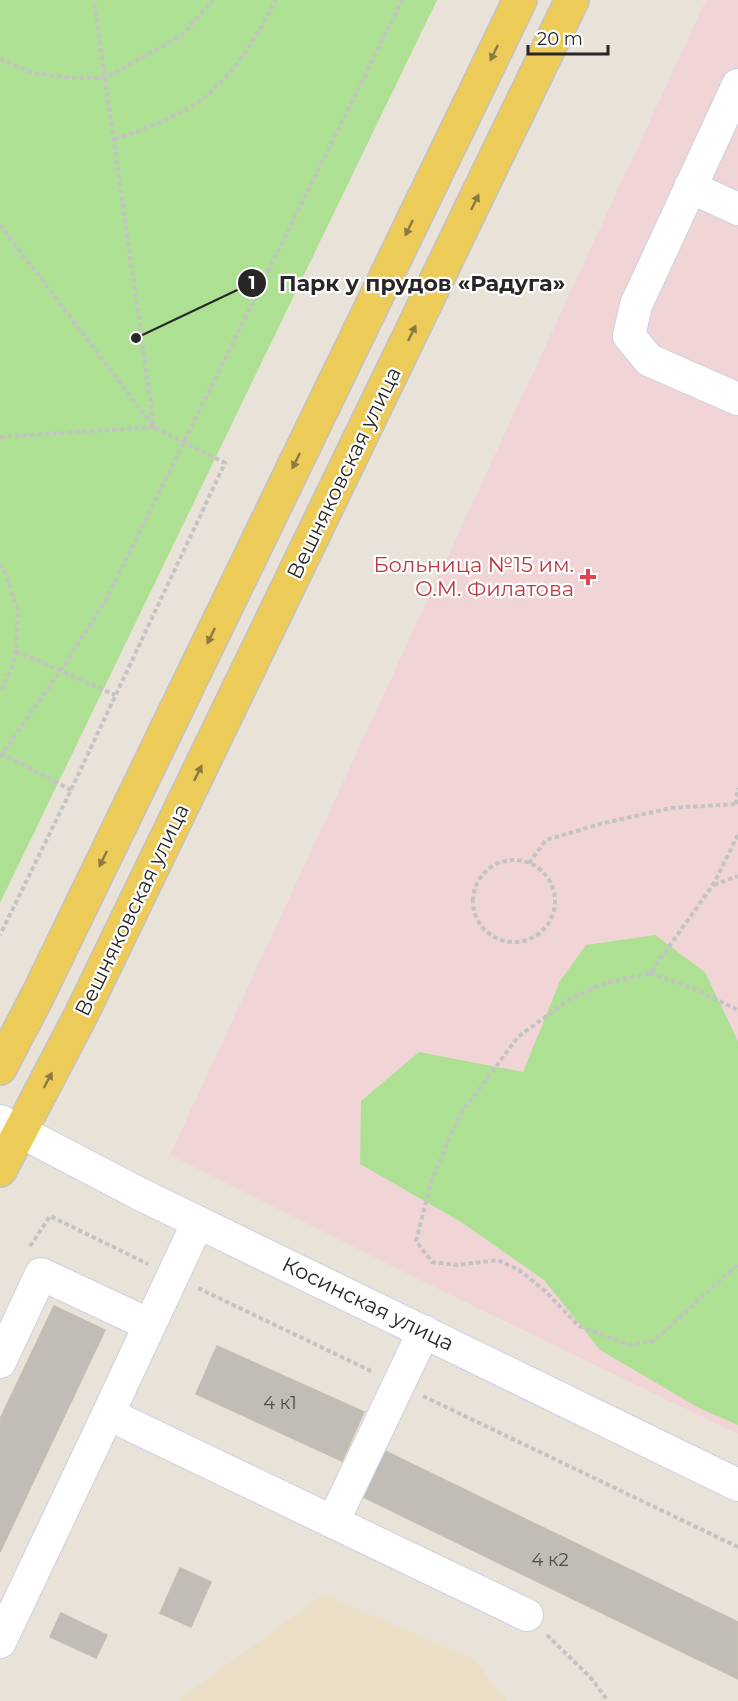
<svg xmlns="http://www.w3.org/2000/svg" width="738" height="1701" font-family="Montserrat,sans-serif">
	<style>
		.education { fill: #ebdfc7 }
		.medical { fill: #f1d4d6 }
		.green { fill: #aee094 }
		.building { fill: #c1bcb5; stroke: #c4beb2; stroke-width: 1.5 }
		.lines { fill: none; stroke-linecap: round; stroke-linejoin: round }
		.minor-casing { stroke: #cdd1e0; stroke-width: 34 }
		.major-casing { stroke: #c3c3c3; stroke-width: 36 }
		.path { stroke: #c3c3c3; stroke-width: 4; stroke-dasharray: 4.5 3; stroke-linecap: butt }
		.minor { stroke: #fff; stroke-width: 32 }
		.major { stroke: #edcb59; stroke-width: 33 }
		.oneway { fill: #8a7940 }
		.health-dot { fill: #e0444e; stroke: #fff; stroke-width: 2 }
		.labels { text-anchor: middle; stroke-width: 4.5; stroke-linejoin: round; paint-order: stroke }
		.number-label { font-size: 18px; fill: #4e4c4a }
		.street-label { font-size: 21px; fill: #272727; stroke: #fff }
		.health-label { font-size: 21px; fill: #be3a42; stroke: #fff; text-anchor: end }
		.leader { fill: none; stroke: #272727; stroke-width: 2 }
		.callout-dot { fill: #272727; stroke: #fff; stroke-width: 2 }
		.mark-label { font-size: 18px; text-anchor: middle; font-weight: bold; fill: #fff }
		.callout-label { font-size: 22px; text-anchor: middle; font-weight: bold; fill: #272727; stroke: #fff; stroke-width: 4.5; stroke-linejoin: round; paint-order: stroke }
	</style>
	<rect width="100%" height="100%" fill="#e9e2d8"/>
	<path class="education" d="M324,1594l149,64 33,43h-329z"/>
	<path class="medical" d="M706,0h32v1434l-310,-150 -258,-129z"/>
	<path class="green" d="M0,0h437l-437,903z
		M655,935l50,37 33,69v384l-39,-17 -99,-58 -56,-70 -83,-58 -101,-58 1,-63 58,-49 104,20 37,-91 26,-36z"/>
	<path class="building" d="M54,1306l51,24 -105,222v-133z
		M217,1346l147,66 -22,49 -146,-67z
		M385,1451l353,171v57l-375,-182z
		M180,1568l31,14 -20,45 -31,-14z
		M61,1613l46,22 -11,23 -46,-21z"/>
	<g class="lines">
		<g class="minor-casing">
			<path id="minor" d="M738,85l-102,220 -7,31 20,24 89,39
				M690,187l48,22
				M0,1121l140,73 598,291
				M198,1222l-90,192 419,201
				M0,1362l41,-88 109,51
				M333,1522l91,-191
				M0,1642l108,-228"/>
		</g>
		<g class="major-casing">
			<path id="major" d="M0,1068l39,-75 481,-993
				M0,1170l81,-155 491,-1015"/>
		</g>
		<path class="path" d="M0,59l33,14 38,5h34l76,-42 32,-36
			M115,139c27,-9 70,-25 91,-43 31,-25 52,-62 70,-96
			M0,225l154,202 71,36 -154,327 -71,145
			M0,437l154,-10 -60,-427
			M0,564l4,6 14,41 -2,40 -5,19 -11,22
			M16,651l99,44
			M1,753l70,37
			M0,757l61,-87 45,-70 296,-600
			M736,804l2,-16
			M738,835l-25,50 -63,88 -47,11 -35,16 -50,37 -59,79 -27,63 -16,62 16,21 25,3 41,-5 21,10 25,20 35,36 50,19 25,-4 84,-77
			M473 901a41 41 0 1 1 82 0a41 41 0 1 1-82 0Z
			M529,863l17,-23 54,-16 71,-16 65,-4
			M714,885l24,-9
			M650,973l45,16 43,21
			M30,1246l20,-30 98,48
			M198,1288l175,84
			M423,1396l315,151
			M547,1635l44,43 17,23"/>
		<use href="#minor" class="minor"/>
		<use href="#major" class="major"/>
	</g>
	<defs><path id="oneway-solid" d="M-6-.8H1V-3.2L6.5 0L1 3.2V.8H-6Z" transform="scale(1.5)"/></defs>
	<g class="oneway">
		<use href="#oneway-solid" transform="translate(494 53) rotate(116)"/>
		<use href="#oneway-solid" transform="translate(475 202) rotate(-64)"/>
		<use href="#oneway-solid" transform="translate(409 228) rotate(116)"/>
		<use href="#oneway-solid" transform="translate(412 333) rotate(-64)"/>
		<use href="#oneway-solid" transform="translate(296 461) rotate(116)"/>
		<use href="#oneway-solid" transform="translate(211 636) rotate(116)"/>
		<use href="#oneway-solid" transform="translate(198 773) rotate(-64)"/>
		<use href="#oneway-solid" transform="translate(103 859) rotate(116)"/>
		<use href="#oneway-solid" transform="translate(48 1080) rotate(-62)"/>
	</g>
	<path class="health-dot" d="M585 568h6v6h6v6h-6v6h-6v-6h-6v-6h6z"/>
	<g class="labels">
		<g class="number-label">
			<text x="280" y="1409">4 к1</text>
			<text x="550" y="1566">4 к2</text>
		</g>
		<g class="street-label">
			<text transform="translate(344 473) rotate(-64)" y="7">Вешняковская улица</text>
			<text transform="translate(132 910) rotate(-64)" y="7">Вешняковская улица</text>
			<text transform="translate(368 1304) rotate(26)" y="7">Косинская улица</text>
		</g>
		<g class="health-label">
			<text x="574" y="572">Больница №15 им.<tspan x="574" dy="24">О.М. Филатова</tspan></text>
		</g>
	</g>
	<path class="leader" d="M136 338L252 283"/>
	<g class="callout-dot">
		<circle cx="136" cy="338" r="6"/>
		<circle cx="252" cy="283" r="15"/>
	</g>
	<g class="mark-label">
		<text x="252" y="289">1</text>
	</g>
	<g class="callout-label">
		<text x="422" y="291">Парк у прудов «Радуга»</text>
	</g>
	<path d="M528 45v9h80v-9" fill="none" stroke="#272727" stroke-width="3"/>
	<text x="537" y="45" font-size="18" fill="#272727" stroke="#ffffff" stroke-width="4.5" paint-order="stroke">20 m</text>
</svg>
